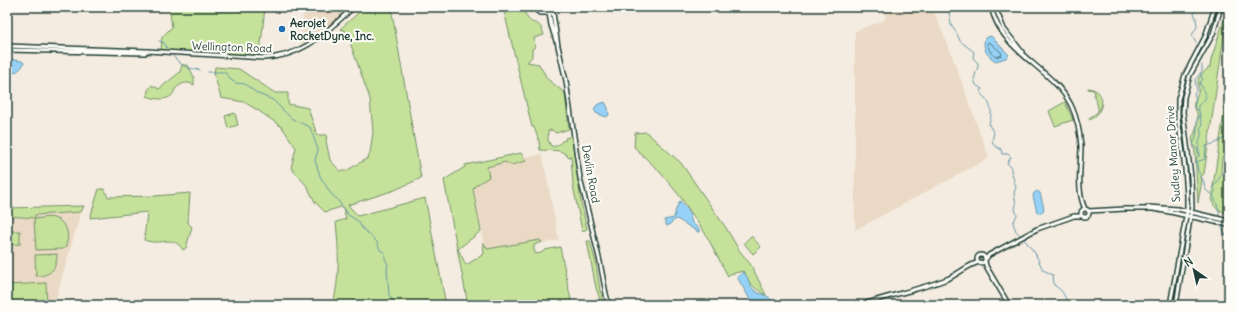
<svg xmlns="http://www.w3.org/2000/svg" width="1236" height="312" font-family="Delius,sans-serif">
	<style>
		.built { fill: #ead9c4 }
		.green { fill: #c6e29a; stroke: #729067 }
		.water { fill: #96d2f7; stroke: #6696a9 }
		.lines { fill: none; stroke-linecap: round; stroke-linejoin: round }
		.shore { stroke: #4f7982; stroke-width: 1 }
		.stream { stroke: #6696a9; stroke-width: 1 }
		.secondary-casing { stroke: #1f3d34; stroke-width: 6 }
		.secondary { stroke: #fdfcf7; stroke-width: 3 }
		.poi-dot { fill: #1f6fb2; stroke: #fdfcf7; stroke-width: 1.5 }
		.labels { text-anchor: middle; stroke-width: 4; stroke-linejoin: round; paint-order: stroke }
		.poi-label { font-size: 11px; font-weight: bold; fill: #1f3d34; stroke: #fdfcf7; text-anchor: start }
		.street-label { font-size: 11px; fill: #1f3d34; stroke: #fdfcf7 }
	</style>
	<rect width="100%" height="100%" fill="#f4ece0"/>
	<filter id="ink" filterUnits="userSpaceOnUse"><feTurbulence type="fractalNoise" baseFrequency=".025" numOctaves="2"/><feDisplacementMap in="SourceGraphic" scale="8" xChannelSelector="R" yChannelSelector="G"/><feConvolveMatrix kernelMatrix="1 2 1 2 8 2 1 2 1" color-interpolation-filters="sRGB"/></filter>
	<g filter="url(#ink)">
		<path class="built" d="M304,7h47l-21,19 -26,19 -3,-2z
			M886,7h46l18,43 39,108 -134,72v-199l30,-11z
			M542,154l17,86 -73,14 -16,-86z
			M81,212l-27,93h-47v-89l28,2v-3z"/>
		<path class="green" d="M169,7h129v3l-33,-3 -5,46 -1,2 -2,1 -96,-5 1,-14 10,-10z
			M365,7h26l30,171 -26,12 -47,15 10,11 67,-18 21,107h-113c7,-30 6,-53 3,-83l10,-3 -3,-11 -2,-1 -16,5 -10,-10 -8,-16 -16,-18 5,-20 -14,-21 -23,-16 -15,-9 -23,-4 -7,-24 1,-7 24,2 36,24h13v11l20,4 9,27h10l-1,6 4,19 10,11h6l22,-13 2,-5 3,-21 -3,-33 -24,-68 -6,-2z
			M503,7h18c3,4 5,8 7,12 7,8 11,-1 16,16l-10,3 1,9 -3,2v8l-5,5 12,2c2,6 6,8 7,14l19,15 4,36 -13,4 -4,-3 -4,1v9l3,6c7,1 7,-1 11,-5l4,-1 -1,-2 7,-2 9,66 6,27 -5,2 -9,-46 -2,-29 -3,1c-5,-9 -19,-6 -28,-7l-1,-9 -5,-14h-2z
			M1228,7l-24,167 -4,3 2,3 -4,23 -3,-50 -3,-16c5,-5 6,-17 5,-24 0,-2 -3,-3 -3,-5 -2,-6 4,-12 5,-18 0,-1 -1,-4 -1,-6 -1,-7 6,-13 12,-17l1,-7z
			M182,65h6l6,12v8c-8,-4 -12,-2 -19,4 -3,13 -18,11 -28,7l1,-6 4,-5 7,4 21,-17z
			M1229,80v76l-7,1 -1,18 8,2v37c-10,-4 -14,-4 -18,-15z
			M1088,88c19,2 17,24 2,32l-1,-2 9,-6v-5l-4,-11 1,-4 -2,-2 -5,-1z
			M1065,102l8,18 -18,6 -6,-15z
			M235,113l3,12 -10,3 -3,-12z
			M646,132l35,31 45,65 13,22 12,15 15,30c-3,-1 -14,-9 -16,-12 -3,-4 -4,-9 -7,-12l-13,3 -2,2 -23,-43 -26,-38 -20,-24 -25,-24 1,-14z
			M521,153l5,8 -15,4 -6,-3 -18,5 2,10 -13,8 -3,4 8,42 -23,18 8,16 18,-11 -1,-11h1l3,6 53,-9 2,2 -8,3v5l2,4 5,-1 4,-3 15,-3 12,58h-104l-24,-125 21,-13v-2z
			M99,189h5l4,8 47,-1 35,-3 -2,30 4,4 -6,21 -3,2c-9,-14 -17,-7 -29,-8 -3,0 -7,-1 -10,-2l3,-28 -57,6z
			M84,206l-3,6 -46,3v3l-28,-2v-8z
			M49,217c16,2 23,16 16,31l-3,1 -26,1 -2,-31z
			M7,231h13v13l-13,1z
			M751,236l10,11 -8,7 -9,-11z
			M587,241h3l6,22 4,28 5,14h-3l-6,-17z
			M57,254c0,14 -6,22 -21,22l-1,-21z
			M46,283l1,22h-40v-20z"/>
		<path class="water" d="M991,36l18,19 -3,3 -10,3c-9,-5 -14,-12 -11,-23z
			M7,59l15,2 2,2c-3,7 -9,11 -17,10z
			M605,102l3,6 1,7 -3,2 -10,-4 -2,-4 3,-4z
			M1037,191l3,2 4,16 -2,3 -4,1 -1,-1 -4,-16 1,-3z
			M680,201l8,9 4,13 7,6v3h-1l-21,-13 -4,2 -5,5 -2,-1 -2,-5 10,-2 2,-9z
			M743,272c6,4 5,13 11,18 8,7 17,3 19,15h-22v-4l-14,-24z"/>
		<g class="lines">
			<path class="shore" d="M989,42l12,10 1,3 -6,2 -5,-4 -4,-9z"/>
			<path class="stream" d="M947,7l2,4 2,14 6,9 3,7 14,11 -1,6 5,5v3l-4,13 2,6 6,4 -1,5c6,5 11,12 10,21 0,3 -2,6 -2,10l5,8c-3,9 -2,13 7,16l1,5h6l3,3 -4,6 4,4v4l5,16 -2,6 2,11 -1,5 2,6 -4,8 3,8 5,5
				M159,41l5,2 3,5
				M1196,43l-4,-8 5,-8 -1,-9 -2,-5 5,-6
				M173,56l8,8 7,4 12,2
				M1202,65v6l-7,9 2,11 -3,2 2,7 -2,8 5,3 3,15 -2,2c3,6 -1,11 -1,16 -1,3 0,7 1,10l-4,5 2,12 6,11 1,7 9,8 5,13v7
				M208,72h17l6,8 5,3 9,1 13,10 15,6 19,19 18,8 8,23 -3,10 5,16 11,18 6,5 11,16 10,6 4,7 15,14 3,8 5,3v6l3,5 -1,5 2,26 7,10
				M1198,109v-3c1,-2 6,-5 7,-7 2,-4 -3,-8 -3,-13l-3,-2 4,-5 -2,-2v-4
				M1199,156l-2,-7 -4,-5c6,-10 2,-19 6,-29
				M1196,162l9,-3 1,-13 10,-3 8,-5 5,1
				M1213,196l2,-5 -2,-4c5,-5 6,-10 11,-16
				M1221,224l3,9 5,5
				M1023,238l12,15 8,17 10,5 1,10c11,7 9,10 15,20"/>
			<g class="secondary-casing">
				<path id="secondary" d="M532,7l8,6h11
					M548,7l3,18 5,16
					M552,7l6,39 8,35 14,97 20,84 6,32 3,11
					M991,7c12,48 59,58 80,98 6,13 9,27 10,41 0,20 -5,44 4,63
					M995,7l9,22 18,23
					M7,46l140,5 117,7c40,-1 61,-26 90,-51
					M7,50l138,3
					M1148,207l30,2 51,12
					M1081 213a4 4 0 1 1 8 0a4 4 0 1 1-8 0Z
					M1088,211l37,-2h28l17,3 59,13
					M977 259a4 4 0 1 1 8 0a4 4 0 1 1-8 0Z
					M985,260l4,-5 48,-26 37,-13h8
					M985,261l1,5 23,39
					M861,305c28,-10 58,-15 86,-26 11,-4 21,-15 33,-17
					M1170,305l17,-94v-15l-2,-28 -7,-50v-19l7,-24 20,-38 10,-30
					M1176,305l16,-98 -1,-30 -8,-65 1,-15 6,-22 23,-41 8,-27"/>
			</g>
			<use href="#secondary" class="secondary"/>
		</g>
	</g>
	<circle class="poi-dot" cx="282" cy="29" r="4"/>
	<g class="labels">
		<g class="poi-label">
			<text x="290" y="27">Aerojet<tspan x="290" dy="13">RocketDyne, Inc.</tspan></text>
		</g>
		<g class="street-label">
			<text transform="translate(232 47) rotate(2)" y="4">Wellington Road</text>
			<text transform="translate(1173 154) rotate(-94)" y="4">Sudley Manor Drive</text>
			<text transform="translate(591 174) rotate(80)" y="4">Devlin Road</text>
		</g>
	</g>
	<rect width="1236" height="312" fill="none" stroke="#fdfcf7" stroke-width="24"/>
	<rect x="12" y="12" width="1212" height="288" fill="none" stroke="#1f3d34" stroke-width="1.5" filter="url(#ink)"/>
	<g transform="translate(1194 270) rotate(326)" stroke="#fdfcf7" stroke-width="3" paint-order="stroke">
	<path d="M0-3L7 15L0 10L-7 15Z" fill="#1f3d34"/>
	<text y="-6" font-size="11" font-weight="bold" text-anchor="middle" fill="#1f3d34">N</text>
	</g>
</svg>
